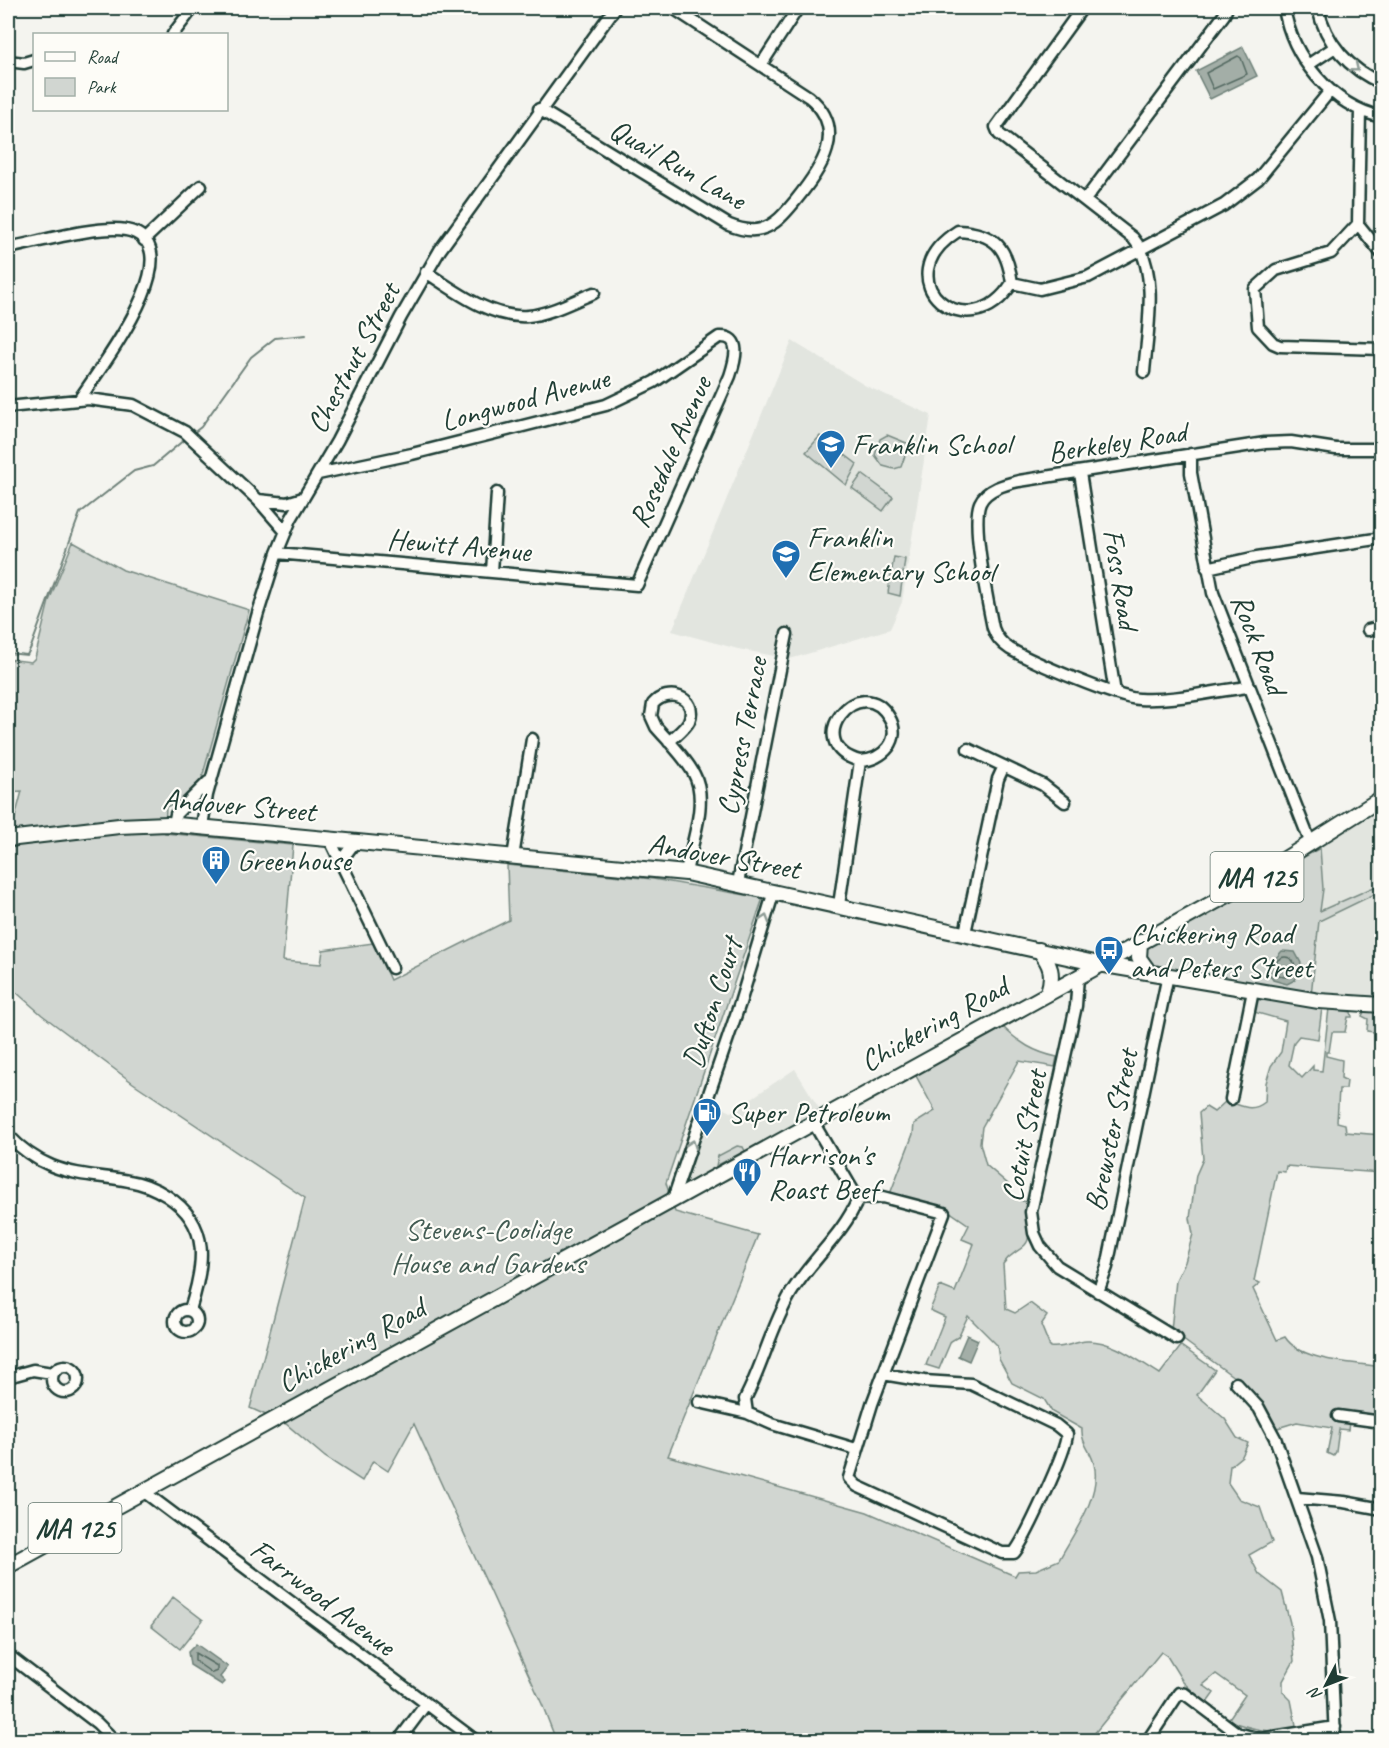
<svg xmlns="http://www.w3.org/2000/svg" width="1389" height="1748" font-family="Caveat,sans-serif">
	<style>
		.built { fill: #e2e5df }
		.green { fill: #d1d6d1; stroke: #788a82; stroke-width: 1.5 }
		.water { fill: #a3aea7; stroke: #6e8179; stroke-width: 1.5 }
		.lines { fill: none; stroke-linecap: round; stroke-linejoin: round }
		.shore { stroke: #546a62; stroke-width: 1.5 }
		.stream { stroke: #6e8179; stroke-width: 2 }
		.minor-casing { stroke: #1f3d34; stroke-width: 15 }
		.major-casing { stroke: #1f3d34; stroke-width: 18 }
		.minor { stroke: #fdfcf7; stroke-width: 10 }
		.major { stroke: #fdfcf7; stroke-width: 14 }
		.oneway { stroke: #8e9c96 }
		.labels { text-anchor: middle; stroke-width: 4.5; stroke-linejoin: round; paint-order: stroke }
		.shield { fill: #fdfcf7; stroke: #62766e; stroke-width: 1.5 }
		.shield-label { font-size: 28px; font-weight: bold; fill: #1f3d34 }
		.street-label { font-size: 30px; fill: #1f3d34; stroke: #fdfcf7 }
		.poi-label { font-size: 30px; fill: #1f3d34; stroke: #fdfcf7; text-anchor: start }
		.park-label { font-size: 30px; fill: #435c53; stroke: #fdfcf7 }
	</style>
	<rect width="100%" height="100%" fill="#f4f4ef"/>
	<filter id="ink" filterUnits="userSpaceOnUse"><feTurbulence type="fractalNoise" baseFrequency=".0167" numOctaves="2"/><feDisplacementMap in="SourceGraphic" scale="12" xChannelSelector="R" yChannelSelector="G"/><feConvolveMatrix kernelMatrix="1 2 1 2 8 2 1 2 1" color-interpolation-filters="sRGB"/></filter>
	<g filter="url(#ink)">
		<path class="built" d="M792,341l74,45 65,29 -29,187 -12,27 -100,30 -52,-10 -66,-18z
			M1381,806v193l-70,-4 12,-106 -4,-43z
			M795,1069l25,41 -139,80 29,-89 21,11z"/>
		<path class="green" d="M887,435l22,9 -8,23 -7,2 -11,-3 -8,-11 5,-16z
			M820,436l37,28 -11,21 -40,-33z
			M862,474l31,23 -10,14 -31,-23z
			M73,542l50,28 126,40 -49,175 -12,12 -22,10 -1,26 128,12 -10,116 38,3 2,-14 50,-7 17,37 119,-60 -2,-55 146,14 110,19 -97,285 9,29 83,23 -90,221 199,56 148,64 3,-5 18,-1 23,-10c14,-26 43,-65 35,-96 -3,-13 -13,-21 -12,-35l-30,-17 -8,-13 -32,-16 -13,-24 -2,-14 -29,-29 -10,21 -7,4 -12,28 -13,-4 19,-48 -15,-7 10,-24 15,6 19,-48 -12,-5 7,-14 -20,-14v-3l-59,-14 23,-60 1,-10 21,-13 -20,-37 87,-48c17,17 32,26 55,31l-2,10 -36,-6 -37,66 -2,16 6,22 22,19 6,15 13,3c0,12 6,35 -2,43 -8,8 -13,7 -22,19l3,45 9,4 15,-10 17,13 -6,9 9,22c14,2 23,-5 37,-6 26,-1 51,20 73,33l21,-28 34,24 -18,25 28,24 12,19 11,5 -6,13 -12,10 -2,17 11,16 21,8 12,35 -23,13 10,19 23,18 8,31 4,38 -11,20v11l8,8 6,30c-26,3 -45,0 -69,-10l17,-25 -29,-21 -13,11 11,8 -8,11 -23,-22 -16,-26 -6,-4 -72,88h-533l-14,-36 -128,-280 -26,47 -15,-10 -11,20 -37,-24 -39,-33 -36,-16 55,-210 -172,-115 -91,-68 -34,-30v-137l7,-1 -3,-18 10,-38 -14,1v-133l23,3 4,-4 14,-57z
			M894,557l11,2 -5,37 -12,-3z
			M1320,848l3,41 -3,22 61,-27v7l-62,30 -8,74 -163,-30 -5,-13 2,-5z
			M1263,995l59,13 -4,31 -19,-3 -5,6 -5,23 13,13 11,-12v4l9,1 7,-63 22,4 1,5h-4l-3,15h-13l-3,20h-3v4l16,4 -1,18 6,3 -1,8h-7l-2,33 8,2 1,8 35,3v38l-95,-7 -1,6 -8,-1 -23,110 6,2 -7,6 24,51 8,-3c16,25 68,25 96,30v53l-32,2 -1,8 -9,-1 -3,23 -3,4 -6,-3 5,-25 -35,-6 -23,7 -32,-46 -71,-52 5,-51 9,-18 8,-28 -3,-16 6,-43 7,-16 -4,-46 7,-6 8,5 12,-11c14,3 24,13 39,1l1,-19 5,-17 10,-14 5,-31 -32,-9v-9z
			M1365,1010l16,1v22l-14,-2 1,-12 -6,-3z
			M737,1146l6,1 2,4 -29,15 2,-10z
			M173,1597l30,23 -23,29 -29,-23z"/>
		<path class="water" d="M1243,47l14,29 -47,23 -14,-28z
			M1282,951l13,1 7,13 -7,15 -8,4 -14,-4 -7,-11z
			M967,1335l11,5 -9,21 -11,-5z
			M196,1644l32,23 -8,10 5,5 -3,3 -32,-20 -2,-13z"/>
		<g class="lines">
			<path class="shore" d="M1238,56l3,2 6,16 -34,15 -7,-16z
				M1275 967a10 10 0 1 1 20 0a10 10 0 1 1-20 0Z
				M195,1653l22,13v5l-5,2 -17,-12z"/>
			<path class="stream" d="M524,9l2,-1
				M192,434l9,-7 50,-70 24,-19 31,-3
				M8,653l19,2 4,-8 49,-134 54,-42 19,-5 32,-27"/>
			<g class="minor-casing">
				<path id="minor" d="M1082,8l-86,119 3,7 134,104c27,32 14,96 11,134
					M1284,8c8,49 47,98 98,109
					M1318,8c7,34 31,62 64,75
					M173,34l20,-26
					M8,61l16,2 10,-3
					M761,65l37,-57
					M1308,65l27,-18
					M539,109l190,116c10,4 21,7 32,4 15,-4 25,-17 35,-29 25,-31 53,-70 13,-103l-136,-89
					M1085,200l139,-185 3,-7
					M1358,224l2,-114
					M958,231c37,2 49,16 54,52 -43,69 -131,-3 -54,-52z
					M144,240l57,-54
					M8,248c31,-6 88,-23 118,-18 72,14 -29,142 -47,170
					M1382,254l-24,-30 -27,29 -55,17 -21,19 3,38 15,16 7,3 102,3
					M426,272c29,19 65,47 102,44 22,-2 45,-15 66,-23
					M1012,283l28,6 48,-12 136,-72 34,-26 72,-88
					M8,407l80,-8 45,6 52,27 73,68 29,3 16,-5
					M1191,454v19l22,120 98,251
					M1080,473l35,220
					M258,500l28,32
					M277,553l360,32 93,-209c5,-15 13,-41 -11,-39l-65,45 -48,23 -194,49 -94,20
					M1207,568l50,-11 125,-19
					M492,572l5,-79
					M1368,630l14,-3
					M1248,687c-35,4 -74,14 -109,12 -23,-1 -108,-38 -129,-50 -8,-5 -14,-12 -17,-21 -5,-25 -22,-104 -13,-125 6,-14 26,-19 39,-22l246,-38 26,-1 45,7h46
					M669,742c7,-7 16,-13 20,-21 10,-24 -22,-34 -36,-17l-2,12 5,11c13,15 29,30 38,47 15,27 -3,70 -8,99
					M968,749l75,36 22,17
					M174,824l2,-10 32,-32
					M202,826l5,-31 51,-182 19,-60 14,-34 46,-78 64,-124 39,-67 175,-242
					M330,840l62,128
					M513,857l19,-118
					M344,869l-1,-11 12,-16
					M738,883l49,-249
					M839,905l21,-144c23,-1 43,-21 29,-44 -28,-48 -91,27 -29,44
					M965,933l33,-154 6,-13
					M1078,976l-2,30 -45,206 3,21 6,13 17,20 120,73
					M1231,1099l22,-108
					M8,1135c12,13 27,24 44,31 25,10 51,10 77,15 13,2 27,8 38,15 45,29 37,70 23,114
					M673,1199l67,-196 34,-112
					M858,1199l25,-2 61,16 -72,191 -23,74 8,8 145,67h12c11,-13 53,-103 53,-119l-11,-9 -85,-41 -47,-3 -41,-7
					M1098,1292l9,-25 61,-292
					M175 1321a11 11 0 1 1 22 0a11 11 0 1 1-22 0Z
					M52 1379a13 13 0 1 1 26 0a13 13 0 1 1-26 0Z
					M8,1377l25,-7 19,3
					M1236,1383l23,25 16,30 42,119 13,64 5,119
					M699,1402l48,11 25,11 84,25
					M747,1413l-2,-14c18,-34 26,-72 46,-106 20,-33 52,-58 67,-94l-45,-77
					M1338,1416l44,6
					M143,1491l332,249
					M1297,1498l47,4 38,7
					M8,1655l89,68 17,17
					M399,1740l27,-36
					M1148,1740l31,-47 6,1 52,39 23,6 75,-12"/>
			</g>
			<g class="major-casing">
				<path id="major" d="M8,839l111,-13 48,-2 519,49 413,91 220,37 63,4
					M1140,942l-1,16 10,14
					M1039,950c12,15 15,24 9,42
					M8,1566l1223,-673 151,-95"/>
			</g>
			<use href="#minor" class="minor"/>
			<use href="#major" class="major"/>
		</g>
		<defs><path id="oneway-chevron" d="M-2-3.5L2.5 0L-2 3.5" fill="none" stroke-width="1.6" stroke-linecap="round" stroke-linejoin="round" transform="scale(1.5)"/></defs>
		<g class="oneway">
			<use href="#oneway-chevron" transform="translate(1355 68) rotate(39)"/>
			<use href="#oneway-chevron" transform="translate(765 919) rotate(-73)"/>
			<use href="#oneway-chevron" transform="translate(692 1144) rotate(-71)"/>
		</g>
	</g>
	<defs>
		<g id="school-pin" transform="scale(1.5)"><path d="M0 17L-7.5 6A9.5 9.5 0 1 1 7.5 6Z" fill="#1f6fb2" stroke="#fdfcf7"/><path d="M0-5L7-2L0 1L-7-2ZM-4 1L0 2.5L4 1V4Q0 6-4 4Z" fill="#fff"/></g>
		<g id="building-pin" transform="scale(1.5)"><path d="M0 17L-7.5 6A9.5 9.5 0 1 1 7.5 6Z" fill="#1f6fb2" stroke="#fdfcf7"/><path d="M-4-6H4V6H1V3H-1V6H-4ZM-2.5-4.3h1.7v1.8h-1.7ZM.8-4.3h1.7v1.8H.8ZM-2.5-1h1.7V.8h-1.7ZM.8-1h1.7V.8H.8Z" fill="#fff"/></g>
		<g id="bus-pin" transform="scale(1.5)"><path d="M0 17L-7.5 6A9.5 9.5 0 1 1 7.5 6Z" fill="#1f6fb2" stroke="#fdfcf7"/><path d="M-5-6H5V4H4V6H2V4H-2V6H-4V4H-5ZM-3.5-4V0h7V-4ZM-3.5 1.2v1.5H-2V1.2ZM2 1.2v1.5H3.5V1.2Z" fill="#fff"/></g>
		<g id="fuel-pin" transform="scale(1.5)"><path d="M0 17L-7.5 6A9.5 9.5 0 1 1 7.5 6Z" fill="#1f6fb2" stroke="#fdfcf7"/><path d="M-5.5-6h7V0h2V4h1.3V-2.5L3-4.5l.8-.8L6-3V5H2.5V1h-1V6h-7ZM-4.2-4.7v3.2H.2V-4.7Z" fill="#fff"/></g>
		<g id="restaurant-pin" transform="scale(1.5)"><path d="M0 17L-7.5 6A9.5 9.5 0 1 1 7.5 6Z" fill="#1f6fb2" stroke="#fdfcf7"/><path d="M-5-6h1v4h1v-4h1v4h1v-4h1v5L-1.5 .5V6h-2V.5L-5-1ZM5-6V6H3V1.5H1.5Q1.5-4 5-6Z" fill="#fff"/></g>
	</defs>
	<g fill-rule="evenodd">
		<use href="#school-pin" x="831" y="444"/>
		<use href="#school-pin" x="786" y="554"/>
		<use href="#building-pin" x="216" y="860"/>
		<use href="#bus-pin" x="1109" y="950"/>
		<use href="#fuel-pin" x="707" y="1112"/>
		<use href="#restaurant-pin" x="747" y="1172"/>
	</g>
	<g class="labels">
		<g class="shield">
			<rect x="1210.5" y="852" width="93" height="50" rx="4.5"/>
			<rect x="28.5" y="1503" width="93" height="50" rx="4.5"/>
		</g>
		<g class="shield-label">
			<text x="1257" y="887">MA 125</text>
			<text x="75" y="1538">MA 125</text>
		</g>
		<g class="street-label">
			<text transform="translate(678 164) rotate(30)" y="10">Quail Run Lane</text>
			<text transform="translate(353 358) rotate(-62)" y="10">Chestnut Street</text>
			<text transform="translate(525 399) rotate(-15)" y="10">Longwood Avenue</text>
			<text transform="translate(1117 442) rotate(-9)" y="10">Berkeley Road</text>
			<text transform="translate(670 452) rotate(-66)" y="10">Rosedale Avenue</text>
			<text transform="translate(459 545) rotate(5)" y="10">Hewitt Avenue</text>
			<text transform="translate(1121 579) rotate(81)" y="10">Foss Road</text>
			<text transform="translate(1259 644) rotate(69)" y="10">Rock Road</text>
			<text transform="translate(742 736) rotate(-79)" y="10">Cypress Terrace</text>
			<text transform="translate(239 805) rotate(5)" y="10">Andover Street</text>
			<text transform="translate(724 856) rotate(10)" y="10">Andover Street</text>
			<text transform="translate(712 1003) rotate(-72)" y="10">Dufton Court</text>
			<text transform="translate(934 1024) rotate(-29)" y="10">Chickering Road</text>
			<text transform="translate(1111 1130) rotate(-78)" y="10">Brewster Street</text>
			<text transform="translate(1024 1136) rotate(-79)" y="10">Cotuit Street</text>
			<text transform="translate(351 1345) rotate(-29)" y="10">Chickering Road</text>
			<text transform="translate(323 1597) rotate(37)" y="10">Farrwood Avenue</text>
		</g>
		<g class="poi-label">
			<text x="852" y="454">Franklin School</text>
			<text x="807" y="547">Franklin<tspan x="807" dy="34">Elementary School</tspan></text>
			<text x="237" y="870">Greenhouse</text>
			<text x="1130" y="943">Chickering Road<tspan x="1130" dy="34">and Peters Street</tspan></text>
			<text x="728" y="1122">Super Petroleum</text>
			<text x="768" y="1165">Harrison's<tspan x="768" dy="34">Roast Beef</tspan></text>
		</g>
		<g class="park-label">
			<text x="488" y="1239">Stevens-Coolidge<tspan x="488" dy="34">House and Gardens</tspan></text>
		</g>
	</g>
	<rect width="1389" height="1748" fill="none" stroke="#fdfcf7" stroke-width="30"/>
	<rect x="15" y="15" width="1359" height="1718" fill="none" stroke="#1f3d34" stroke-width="2" filter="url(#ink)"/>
	<rect x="33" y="33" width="195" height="78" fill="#fdfcf7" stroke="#a4b0a9" stroke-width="1.5"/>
	<rect x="45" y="52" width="30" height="9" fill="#fdfcf7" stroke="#a4b0a9" stroke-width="1.5"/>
	<text x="87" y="63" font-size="18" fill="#1f3d34">Road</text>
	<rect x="45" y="78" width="30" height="18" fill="#d1d6d1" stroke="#a4b0a9" stroke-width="1.5"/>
	<text x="87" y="93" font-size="18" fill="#1f3d34">Park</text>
	<g transform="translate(1326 1685) rotate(228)" stroke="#fdfcf7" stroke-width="4.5" paint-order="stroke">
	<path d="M0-4.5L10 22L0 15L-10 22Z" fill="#1f3d34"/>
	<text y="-9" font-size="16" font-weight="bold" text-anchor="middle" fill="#1f3d34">N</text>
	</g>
</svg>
